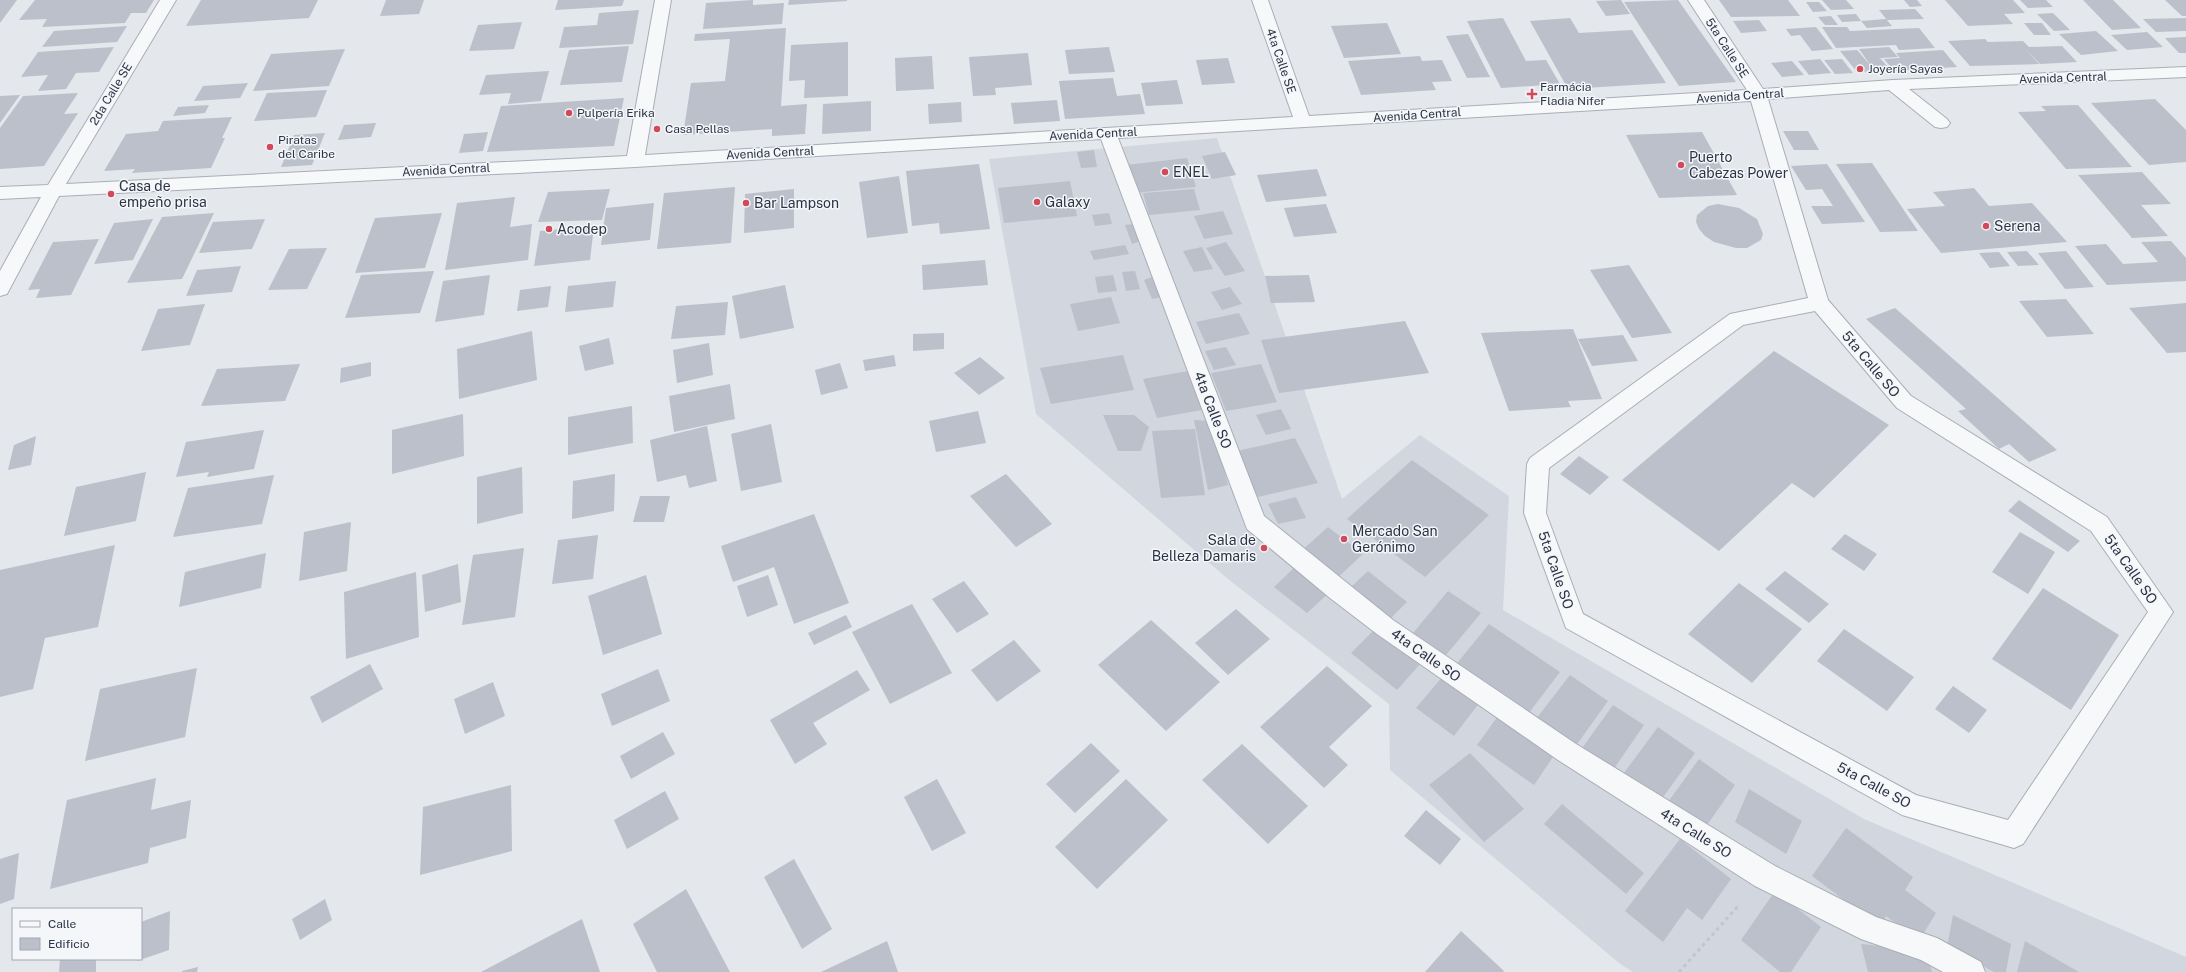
<svg xmlns="http://www.w3.org/2000/svg" width="2186" height="972" font-family="'Public Sans',sans-serif">
	<style>
		.built { fill: #d2d6de }
		.building { fill: #bbc0ca }
		.lines { fill: none; stroke-linecap: round; stroke-linejoin: round }
		.minor-casing { stroke: #a9aeb7; stroke-width: 2 }
		.path { stroke: #c2c5cb; stroke-width: 3; stroke-dasharray: 3.5 3.5; stroke-linecap: butt }
		.minor { fill: #f7f8fa; fill-rule: evenodd }
		.poi-dot { fill: #d1495b; stroke: #f4f6f9; stroke-width: 1.5 }
		.labels { text-anchor: middle; stroke-width: 3; stroke-linejoin: round; paint-order: stroke }
		.far-street-label { font-size: 12px; fill: #2b3445; stroke: #f4f6f9 }
		.far-poi-label { font-size: 12px; fill: #2b3445; stroke: #f4f6f9; text-anchor: start }
		.poi-label { font-size: 14px; fill: #2b3445; stroke: #f4f6f9; text-anchor: start }
		.street-label { font-size: 14px; fill: #2b3445; stroke: #f4f6f9 }
	</style>
	<rect width="100%" height="100%" fill="#e4e7ec"/>
	<path class="built" d="M1217,138l125,361 78,-64 89,61 -6,114 361,209 322,138v15h-553l-14,-9 -229,-193 -1,-66 -161,-125 -192,-165 -47,-255z"/>
	<path class="building" d="M0,0h17l-17,23z
		M35,0h119l-8,13h-15l-6,10 -83,4 5,-8 -28,1z
		M201,0h117l-9,18 -123,8z
		M386,0h38l-5,14 -39,2z
		M558,0h66l-2,6 -67,4z
		M753,0v5l31,-2 -2,21 -79,5 3,-26z
		M789,0h58v1l-59,4z
		M1621,0l9,14 -24,2 -10,-15z
		M1678,0l58,82 -57,4 -55,-84z
		M1719,0h69l12,16 -69,1z
		M1822,0h24l8,9 -23,1z
		M1904,0h13l5,6 -12,1z
		M1945,0h68l12,13 -21,1 9,10 -45,2z
		M2020,0h26l7,7 -25,1z
		M2083,0h30l28,28 -29,2z
		M2165,0h21v16h-4z
		M1806,2h13l8,9 -14,1z
		M1915,9l9,10 -37,1 -8,-10z
		M639,10l-6,34 -74,4 5,-21 33,-2 2,-12z
		M2053,13l17,17 -16,1 -17,-17z
		M1856,14l5,7 -19,1 -5,-7z
		M1831,16l7,9h-13l-7,-8z
		M1503,18l23,43 20,-1 14,24 -59,4 -34,-67z
		M1570,18l9,15 53,-3 34,53 -98,6 -38,-68z
		M2186,18v13l-30,1 -13,-13z
		M1886,19l6,7 -25,2 -6,-7z
		M1759,20l8,11 -26,2 -8,-12z
		M522,22l-8,27 -45,2 9,-26z
		M1387,23l14,31 -57,4 -13,-32z
		M2024,23h18l9,12h-17z
		M127,26l-10,16 -75,5 12,-16z
		M1816,27l17,22 -21,2 -12,-16 -9,1 -5,-7z
		M1822,27h25l3,4 69,-3 16,20 -36,2 -3,-5 -60,3z
		M786,28l-5,78 26,-2 -2,30 -33,2v-7l-89,6 8,-52 34,-2 5,-42 -36,2 1,-7z
		M2096,31l22,20 -37,4 -22,-21z
		M2147,32l16,15 -36,3 -16,-15z
		M1468,34l22,43 -23,1 -21,-42z
		M2186,37v16h-7l-14,-15z
		M1985,39l3,3 35,-1 6,6 33,-1 15,16 -37,2 -15,-15 14,15 -69,2 -22,-25z
		M848,42v54l-44,2 1,-18 -16,1 2,-36z
		M629,46l-7,36 -62,3 9,-35z
		M114,47l-15,25 -23,1 -10,16 -28,2 10,-16 -27,2 17,-25z
		M1109,47l6,25 -46,2 -4,-24z
		M1889,47l9,10 -18,1 8,9 -15,1 2,3 -18,1 -17,-21 17,-1 14,16 -12,-17z
		M345,49l-16,37 -76,5 18,-37z
		M1943,50l14,17 -63,4 -10,-12 16,-1 -4,-5z
		M1028,53l4,32 -37,3 1,7 -23,1 -4,-39z
		M932,56l2,33 -38,2 -1,-33z
		M1420,56l2,5 20,-1 10,21 -20,1 4,8 -75,5 -13,-34z
		M1228,58l7,25 -33,2 -6,-25z
		M1820,59l11,14 -22,2 -11,-14z
		M1842,59l11,14 -18,1 -11,-14z
		M1792,61l12,14 -22,2 -11,-14z
		M549,71l-8,30 -33,3 3,-11 -32,2 7,-20z
		M1113,78l4,18 23,-2 5,20 -80,5 -6,-38z
		M1177,80l6,24 -37,2 -5,-23z
		M248,83l-8,15 -46,3 9,-15z
		M327,90l-11,27 -62,4 13,-28z
		M78,93l-14,21 14,-1 -34,53 -44,3v-41l23,-32z
		M20,95l-20,28v-27z
		M624,98l-10,48 -127,6 14,-46z
		M2155,99l31,31v32l-37,3 -58,-62z
		M1057,100l3,21 -46,3 -3,-21z
		M871,101v30l-49,3 1,-30z
		M961,102l1,20 -33,2 -1,-20z
		M209,105l-4,8 -32,3 5,-9z
		M2078,105l54,62 -66,2 -48,-57 28,-1 -5,-5z
		M232,117l-10,21h3l-14,30 -79,5 3,-4 -31,2 22,-37 32,-3 5,-10z
		M376,123l-5,14 -33,3 6,-15z
		M1783,131h25l11,19h-25z
		M488,132l-5,19 -24,2 5,-19z
		M1702,132l35,63 -78,3 -33,-63z
		M325,133l-13,32 -31,2 13,-32z
		M1094,150l3,17 -16,1 -4,-16z
		M1225,152l11,23 -24,4 -10,-23z
		M1187,158l9,29 -62,6 -8,-28z
		M1872,163l46,68 -38,1 -44,-68z
		M979,164l11,65 -50,5 -1,-11 -27,3 -6,-55z
		M1827,164l38,58 -43,2 -11,-18h22l-11,-17 -16,1 -15,-24z
		M1317,169l10,27 -61,6 -9,-27z
		M2142,172l29,32 -30,1 27,31 -36,2 -54,-63z
		M899,176l9,57 -41,5 -8,-56z
		M1070,181l7,35 -73,7 -6,-35z
		M735,187l-4,56 -74,6 7,-56z
		M1974,188l15,18 43,-3 35,39 -126,11 -34,-44 38,-3 -12,-14z
		M610,189l-8,31 -64,2 10,-30z
		M794,189v39l-50,5 1,-39z
		M1194,189l6,21 -51,5 -6,-22z
		M515,197l-5,30 22,-3 -4,36 -83,10 12,-67z
		M654,203l-4,37 -49,5 5,-37z
		M1326,204l11,29 -43,4 -10,-29z
		M1718,204l21,4 18,11 6,15 -2,6 -14,8h-11l-22,-6 -9,-6 -6,-7 -3,-7 1,-7 11,-9z
		M1223,211l10,23 -29,5 -10,-23z
		M214,213l-32,66 -55,4 35,-66z
		M442,213l-17,55 -70,5 20,-55z
		M1109,213l3,11 -17,2 -3,-11z
		M153,219l-20,41 -39,4 20,-41z
		M265,219l-13,30 -53,4 14,-31z
		M1134,224l7,17 -9,3 -7,-19z
		M594,226l-4,34 -56,6 6,-35z
		M99,239l-28,56 -35,3 4,-9 -12,1 25,-48z
		M2171,241l15,17v23l-79,4 -32,-39 31,-2 17,20 35,-2 -17,-20z
		M1226,242l19,29 -20,5 -19,-28z
		M1125,245l4,9 -35,6 -4,-9z
		M1202,247l11,22 -19,3 -11,-21z
		M327,248l-20,41 -39,1 21,-41z
		M2027,251l12,14 -21,1 -11,-14z
		M2066,251l28,36 -29,2 -27,-36z
		M1999,252l11,14 -20,2 -11,-15z
		M985,260l3,25 -65,5 -1,-25z
		M1629,265l43,68 -40,5 -42,-68z
		M241,266l-9,26 -46,4 11,-26z
		M434,271l-14,42 -75,5 16,-43z
		M1135,271l5,18 -14,2 -4,-19z
		M490,275l-6,40 -49,7 8,-41z
		M1113,275l4,16 -19,2 -3,-16z
		M1309,275l6,27 -44,1 -6,-27z
		M1152,277l10,20 -10,2 -8,-19z
		M616,281l-3,26 -48,5 3,-26z
		M785,285l9,43 -54,11 -8,-43z
		M551,286l-3,21 -31,4 3,-21z
		M1230,287l12,17 -20,6 -11,-18z
		M1111,297l9,26 -42,8 -8,-27z
		M2066,299l28,35 -47,3 -28,-36z
		M728,302l-3,33 -54,4 5,-33z
		M2186,303v49l-19,1 -38,-45z
		M205,304l-15,41 -49,6 17,-42z
		M1895,308l162,142 -28,12 -20,-18 -10,5 -41,-38 8,-2 -100,-90z
		M1239,313l11,21 -44,10 -10,-22z
		M1405,321l24,52 -150,20 -18,-53z
		M1573,329l29,70 -34,2 3,6 -62,4 -28,-78z
		M532,331l5,49 -78,19 -2,-50z
		M944,333v16l-31,2v-17z
		M1623,335l15,26 -46,5 -14,-27z
		M609,338l5,26 -29,7 -6,-25z
		M709,343l4,32 -36,8 -4,-33z
		M1226,347l10,18 -22,5 -9,-19z
		M1774,351l115,74 -75,73 -22,-15 -73,68 -97,-71z
		M894,355l2,11 -31,5 -2,-11z
		M1123,355l11,35 -83,14 -11,-36z
		M980,357l25,21 -26,17 -25,-22z
		M371,362v14l-31,7 1,-15z
		M840,363l8,25 -27,7 -6,-25z
		M300,364l-15,37 -84,5 16,-37z
		M1261,364l16,38 -51,9 -15,-38z
		M1188,371l14,39 -45,8 -14,-39z
		M730,384l5,35 -61,13 -5,-36z
		M632,406l1,37 -65,12v-38z
		M1281,409l10,20 -25,6 -10,-20z
		M978,411l8,32 -50,9 -7,-31z
		M463,414l1,42 -72,18v-44z
		M1103,415h31l15,12 -8,24h-23z
		M1194,420l17,1 17,64 -20,5z
		M771,424l11,58 -41,9 -10,-57z
		M707,426l10,55 -28,7 -3,-13 -29,7 -7,-42z
		M1195,429l10,66 -44,3 -9,-67z
		M264,430l-10,39 -47,8 2,-5 -33,5 10,-35z
		M36,436l-5,29 -23,5 6,-25z
		M1295,438l23,45 -60,14 -21,-46z
		M1579,456l30,21 -19,18 -30,-21z
		M1412,460l77,55 -64,62 -78,-58z
		M522,467l1,46 -46,11v-47z
		M146,472l-10,49 -72,15 12,-49z
		M615,474l-1,37 -42,8 1,-38z
		M1006,474l46,50 -36,23 -46,-51z
		M274,475l-12,49 -89,13 15,-49z
		M640,496h30l-6,26h-31z
		M1296,497l10,21 -28,6 -10,-20z
		M2019,500l61,41 -12,11 -60,-41z
		M814,514l35,89 -55,21 -20,-57 -41,15 -12,-36z
		M351,522l-4,49 -48,10 5,-49z
		M1328,527l35,27 -28,26 -36,-27z
		M2020,532l35,20 -27,42 -36,-22z
		M1845,534l32,20 -13,17 -33,-22z
		M598,535l-5,44 -41,5 6,-44z
		M115,545l-17,82 -53,11 -12,51 -33,8v-127z
		M524,548l-9,69 -53,8 11,-70z
		M266,553l-5,35 -82,19 6,-35z
		M1299,563l33,27 -25,23 -33,-26z
		M458,564l3,38 -36,10 -3,-37z
		M1368,571l39,31 -18,18 -39,-32z
		M1785,571l44,33 -20,19 -44,-34z
		M416,572l3,65 -73,22 -2,-67z
		M646,575l16,59 -59,21 -15,-59z
		M768,575l10,30 -31,12 -10,-31z
		M964,581l25,33 -32,19 -25,-34z
		M1739,583l63,46 -50,54 -64,-49z
		M2043,588l76,47 -48,75 -79,-51z
		M1448,591l33,22 -40,48 -33,-22z
		M912,604l40,69 -62,31 -38,-72z
		M1236,609l34,30 -42,36 -33,-32z
		M846,615l6,12 -38,18 -6,-12z
		M1151,620l69,62 -54,49 -68,-66z
		M1489,624l71,48 -35,46 -71,-51z
		M1377,627l45,35 -25,28 -46,-37z
		M1844,629l70,48 -27,34 -70,-50z
		M1014,640l27,31 -44,31 -26,-32z
		M370,664l13,25 -61,34 -12,-26z
		M1327,666l45,40 -43,41 19,18 -24,23 -64,-61z
		M197,668l-12,69 -100,24 15,-72z
		M658,669l12,32 -58,25 -11,-32z
		M857,670l13,20 -57,33 14,21 -32,20 -25,-44z
		M1570,675l38,26 -33,46 -39,-28z
		M1443,676l37,26 -26,34 -38,-28z
		M493,682l12,34 -40,18 -11,-35z
		M1953,686l34,24 -18,23 -34,-24z
		M1613,705l31,20 -33,48 -31,-22z
		M1498,716l57,38 -21,31 -57,-40z
		M1658,727l37,26 -34,47 -37,-27z
		M663,732l12,22 -44,25 -11,-23z
		M1091,743l29,28 -45,42 -29,-29z
		M1242,744l66,62 -40,38 -66,-64z
		M1470,753l54,56 -40,33 -55,-57z
		M1699,759l36,26 -30,43 -37,-26z
		M156,778l-5,32 40,-10 -5,38 -36,10 -2,15 -98,26 17,-89z
		M937,779l29,54 -34,18 -28,-54z
		M1126,779l42,41 -71,69 -42,-42z
		M511,785l1,66 -92,24 3,-68z
		M1749,789l53,32 -16,33 -51,-32z
		M665,791l14,28 -52,30 -13,-29z
		M1562,804l82,69 -18,21 -82,-70z
		M1426,810l35,29 -21,26 -36,-29z
		M1846,828l67,49 -8,13 31,23 -17,28 -33,-25 -6,11 -68,-51z
		M1680,839l51,40 -29,41 -15,-12 -24,34 -38,-31z
		M19,853l-5,46 -14,5v-45z
		M794,859l38,70 -30,20 -38,-72z
		M686,889l44,83h-73l-24,-48z
		M1775,891l46,36 -30,45h-11l-39,-32z
		M325,899l7,21 -32,20 -8,-21z
		M170,911l-1,39 -32,11v-2h4v-37z
		M1953,915l58,29 -5,28h-12l-47,-25z
		M582,919l18,53h-119z
		M1461,931l43,40 -1,1h-78z
		M887,941l11,31h-77z
		M2025,941l54,31h-62z
		M1861,944l65,7 6,21h-64z
		M60,959h36v13h-37z
		M198,967l-1,5h-15v-1z"/>
	<g class="lines">
		<g class="minor-casing">
			<path id="minor" d="M160,0h16l-110,184 561,-28 28,-156h16l-26,155 648,-38 -41,-117h16l41,116 438,-26 -59,-90h16l59,89 130,-9 293,-13v10l-277,12 38,30 3,4 -3,4 -6,1 -6,-1 -46,-37 -121,9 60,201 83,96 196,121 66,95 -150,232 -9,4 -112,-33 -336,-187 -42,-115 3,-49 3,-6 200,-144 78,-16 -57,-197 -633,37 146,378 129,104 183,124 199,122 101,51 61,21 44,24 4,10h-42l-22,-12 -60,-21 -106,-53 -197,-126 -181,-126 -47,-36 -83,-69 -146,-390 -466,28 -576,29 -52,98 -7,2v-25l41,-74 -41,2v-12l48,-2zM1815,311l82,97 194,123 57,81 -140,208 -92,-25 -333,-181 -37,-101 3,-45 194,-143z"/>
		</g>
		<path class="path" d="M1679,972l60,-67"/>
		<use href="#minor" class="minor"/>
	</g>
	<g class="poi-dot">
		<circle cx="1860" cy="69" r="4"/>
		<path d="M1530 88h4v4h4v4h-4v4h-4v-4h-4v-4h4z"/>
		<circle cx="569" cy="113" r="4"/>
		<circle cx="657" cy="129" r="4"/>
		<circle cx="270" cy="147" r="4"/>
		<circle cx="1681" cy="165" r="4"/>
		<circle cx="1165" cy="172" r="4"/>
		<circle cx="111" cy="194" r="4"/>
		<circle cx="1037" cy="202" r="4"/>
		<circle cx="746" cy="203" r="4"/>
		<circle cx="1986" cy="226" r="4"/>
		<circle cx="549" cy="229" r="4"/>
		<circle cx="1344" cy="539" r="4"/>
		<circle cx="1264" cy="548" r="4"/>
	</g>
	<g class="labels">
		<g class="far-street-label">
			<text transform="translate(1727 48) rotate(57)" y="4">5ta Calle SE</text>
			<text transform="translate(1281 61) rotate(71)" y="4">4ta Calle SE</text>
			<text transform="translate(2063 78) rotate(-2)" y="4">Avenida Central</text>
			<text transform="translate(111 94) rotate(-59)" y="4">2da Calle SE</text>
			<text transform="translate(1740 96) rotate(-4)" y="4">Avenida Central</text>
			<text transform="translate(1417 115) rotate(-4)" y="4">Avenida Central</text>
			<text transform="translate(1093 134) rotate(-3)" y="4">Avenida Central</text>
			<text transform="translate(770 153) rotate(-3)" y="4">Avenida Central</text>
			<text transform="translate(446 170) rotate(-3)" y="4">Avenida Central</text>
		</g>
		<g class="far-poi-label">
			<text x="1868" y="73">Joyería Sayas</text>
			<text x="1540" y="91">Farmácia<tspan x="1540" dy="14">Fladia Nifer</tspan></text>
			<text x="577" y="117">Pulpería Erika</text>
			<text x="665" y="133">Casa Pellas</text>
			<text x="278" y="144">Piratas<tspan x="278" dy="14">del Caribe</tspan></text>
		</g>
		<g class="poi-label">
			<text x="1689" y="162">Puerto<tspan x="1689" dy="16">Cabezas Power</tspan></text>
			<text x="1173" y="177">ENEL</text>
			<text x="119" y="191">Casa de<tspan x="119" dy="16">empeño prisa</tspan></text>
			<text x="1045" y="207">Galaxy</text>
			<text x="754" y="208">Bar Lampson</text>
			<text x="1994" y="231">Serena</text>
			<text x="557" y="234">Acodep</text>
			<text x="1352" y="536">Mercado San<tspan x="1352" dy="16">Gerónimo</tspan></text>
			<text x="1256" y="545" text-anchor="end">Sala de<tspan x="1256" dy="16">Belleza Damaris</tspan></text>
		</g>
		<g class="street-label">
			<text transform="translate(1871 364) rotate(50)" y="5">5ta Calle SO</text>
			<text transform="translate(1213 410) rotate(69)" y="5">4ta Calle SO</text>
			<text transform="translate(2131 569) rotate(55)" y="5">5ta Calle SO</text>
			<text transform="translate(1556 570) rotate(71)" y="5">5ta Calle SO</text>
			<text transform="translate(1426 655) rotate(35)" y="5">4ta Calle SO</text>
			<text transform="translate(1874 785) rotate(28)" y="5">5ta Calle SO</text>
			<text transform="translate(1696 833) rotate(32)" y="5">4ta Calle SO</text>
		</g>
	</g>
	<rect x="12" y="908" width="130" height="52" fill="#f4f6f9" stroke="#a4a8b1"/>
	<rect x="20" y="921" width="20" height="6" fill="#f7f8fa" stroke="#a4a8b1"/>
	<text x="48" y="928" font-size="12" fill="#2b3445">Calle</text>
	<rect x="20" y="938" width="20" height="12" fill="#bbc0ca" stroke="#a4a8b1"/>
	<text x="48" y="948" font-size="12" fill="#2b3445">Edificio</text>
</svg>
